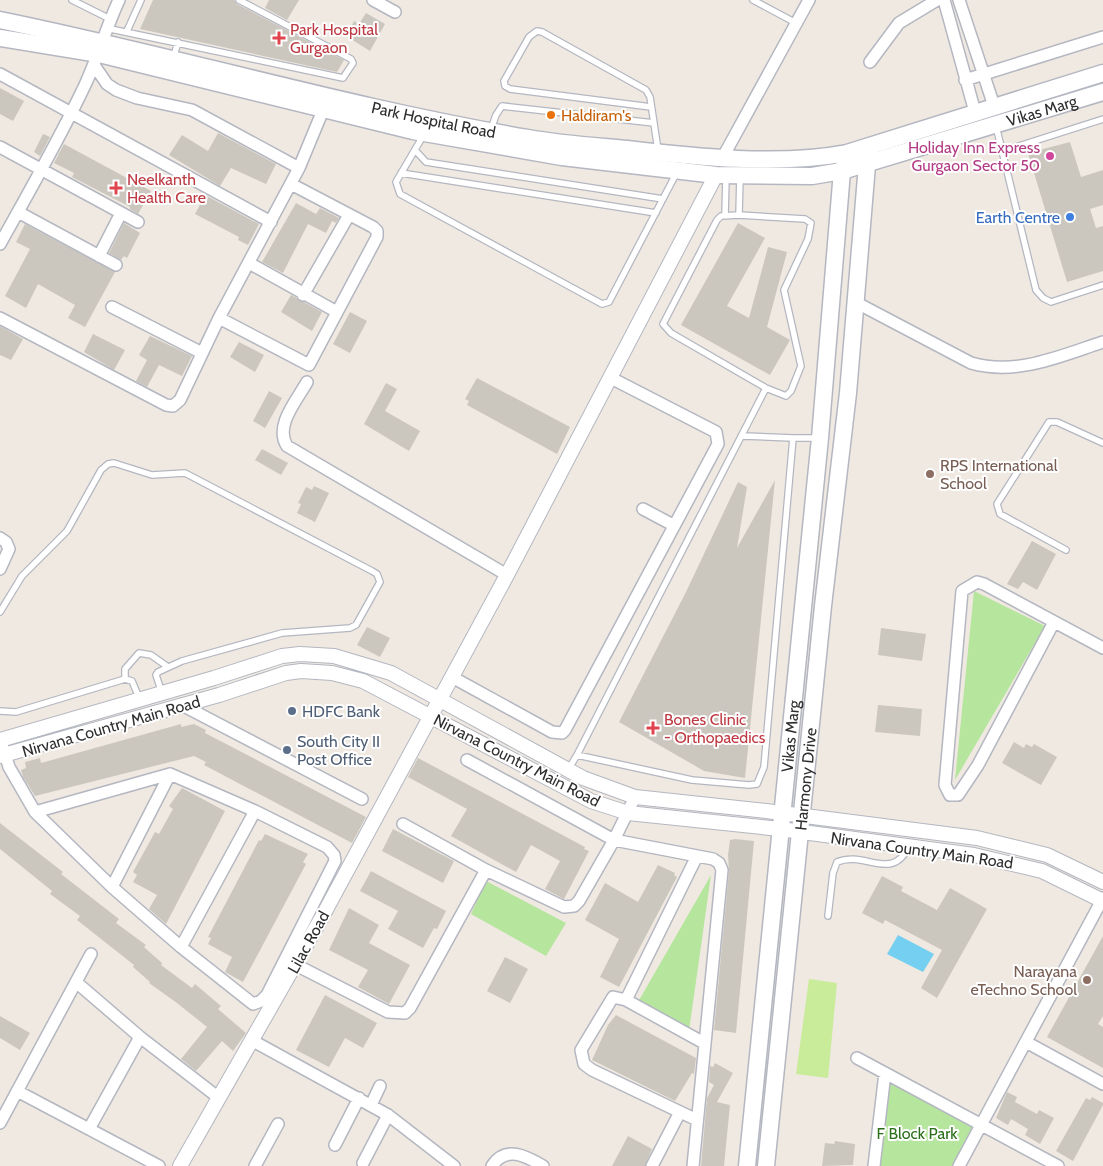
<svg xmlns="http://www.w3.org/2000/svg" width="1103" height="1166" font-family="Cabin,sans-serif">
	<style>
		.green { fill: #b6e59e }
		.pitch { fill: #c9ec9a }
		.water { fill: #75cff0 }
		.building { fill: #cbc7bf }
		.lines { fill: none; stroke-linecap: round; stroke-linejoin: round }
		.service-casing { stroke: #b4b7c1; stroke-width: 8 }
		.minor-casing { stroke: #b4b7c1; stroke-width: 14 }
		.tertiary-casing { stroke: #b4b7c1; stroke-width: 16 }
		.secondary-casing { stroke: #b4b7c1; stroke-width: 19 }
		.service { stroke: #fff; stroke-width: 5.5 }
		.minor { stroke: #fff; stroke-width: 11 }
		.tertiary { stroke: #fff; stroke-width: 14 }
		.secondary { stroke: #fff; stroke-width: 16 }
		.health-dot { fill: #e0444e; stroke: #fff; stroke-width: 2 }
		.food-dot { fill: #e8710a; stroke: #fff; stroke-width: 2 }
		.hotel-dot { fill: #d1479c; stroke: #fff; stroke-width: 2 }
		.shop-dot { fill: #3f7fe0; stroke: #fff; stroke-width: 2 }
		.education-dot { fill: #8d6e63; stroke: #fff; stroke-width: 2 }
		.service-dot { fill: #5c6f8a; stroke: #fff; stroke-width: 2 }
		.labels { text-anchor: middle; stroke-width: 4; stroke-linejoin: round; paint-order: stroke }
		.health-label { font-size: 16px; fill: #be3a42; stroke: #fff; text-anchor: start }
		.street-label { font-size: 16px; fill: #2e2e2e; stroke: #fff }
		.food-label { font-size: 16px; fill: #c56008; stroke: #fff; text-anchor: start }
		.hotel-label { font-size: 16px; fill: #b23c85; stroke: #fff; text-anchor: end }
		.shop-label { font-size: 16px; fill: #366cbe; stroke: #fff; text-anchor: end }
		.education-label { font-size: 16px; fill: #785e54; stroke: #fff; text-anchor: start }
		.service-label { font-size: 16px; fill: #4e5e75; stroke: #fff; text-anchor: start }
		.park-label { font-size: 16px; fill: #2c6e1b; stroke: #fff }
	</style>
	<rect width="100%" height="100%" fill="#efe9e1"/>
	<path class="green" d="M974,591l71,35 -90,154z
		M711,875l-22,156 -51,-29z
		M486,881l80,42 -20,33 -75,-42z
		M890,1080l85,46 -23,40h-73z"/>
	<path class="pitch" d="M809,979l28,4 -9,95 -32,-4z"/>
	<path class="water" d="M898,935l36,19 -11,18 -36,-18z"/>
	<path class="building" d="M153,0h81l3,4 107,56 -7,12 -197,-43z
		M269,0h30l-12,20 -22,-12z
		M366,13l19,11 -15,27 -24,-15 8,-15 5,3z
		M0,88l24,13 -11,20 -13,-7z
		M218,133l58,31 -10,20 -35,-16 -11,18 -51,-31 13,-20 26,16z
		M43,134l7,3 -10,19 -6,-4z
		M1070,142l11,35 22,-7v35l-13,4 6,19 7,-2v45l-36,11 -39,-129z
		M64,144l87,47 -13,23 -8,-5v-2l-58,-30 2,-4 -20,-10z
		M205,195l54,29 -11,21 -10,-5 1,-3 -44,-23z
		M296,203l20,11 4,-6 19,10 -3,5 -4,-2 -6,12 -18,-9 -25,49 -21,-11z
		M124,223l16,10 -13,25 -3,-2 -3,4 -12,-7z
		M738,223l27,15 -38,68 22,12 19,-71 19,5 -20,75 23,13 -20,35 -89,-50z
		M25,224l90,48 -30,55 -17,-9 7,-13 -37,-21 -12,24 -21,-12 25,-47 -14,-7z
		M291,295l31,17 -10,19 -31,-19z
		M350,312l17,9 -17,32 -17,-9z
		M0,326l23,13 -12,21 -11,-5z
		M93,334l32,16 -11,20 -30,-18z
		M150,336l42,20 -10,20 -23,-11 -12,22 -11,-6 11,-21 -8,-5z
		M239,342l25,13 -9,17 -25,-15z
		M477,378l93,49 -13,27 -90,-49 2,-4 -4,-2z
		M386,383l11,6 -12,22 35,20 -11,20 -45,-27z
		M269,391l13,7 -17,30 -12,-7z
		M262,449l26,14 -7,12 -26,-15z
		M775,480l-30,298 -41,-7 -85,-49 67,-130 52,-110 9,5 -10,61z
		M314,486l15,7 -14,29 -18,-9 4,-9 -3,-1 8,-16 6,3z
		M1032,541l24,13 -19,36 -14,-8 -5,7 -11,-5z
		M367,627l23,11 -10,19 -23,-12z
		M881,628l45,6 -4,27 -44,-6z
		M878,705l44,4 -2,27 -45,-4z
		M181,724v3l13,-3 12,6 -1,3 161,84 -14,26 -148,-78 2,-3 -12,-6 -159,40 -12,-19 -2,-7 5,-2 -1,-6 15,-4 1,5z
		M1014,742l10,6 2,-4 6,3 2,-3 23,13 -16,28 -39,-22z
		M418,758l167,89 -1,2 5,2 -25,48 -19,-10 15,-28 -29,-16 -15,27 -65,-36 16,-27 -59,-32z
		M182,788l43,23 -59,113 -17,-15 8,-14 -24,-13 4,-7 -4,-3 22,-40 4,2 14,-25 -4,-3z
		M0,823l63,49 -2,2 58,45 -3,4 30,22 -2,2 18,16 -1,2 31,23 3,-4 26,22 -3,3 28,24 -13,18 -11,-10 -26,30 -15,-12 26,-32 -30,-24 -28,-20 1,-1 -17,-15 1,-2 -57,-45 3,-4 -30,-22 2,-3 -52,-42z
		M393,829l61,32 -11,22 -61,-32z
		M265,834l43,20 -5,8 3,2 -63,118 -18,-10 7,-15 -24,-13 3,-6 -3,-1 51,-97 2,1z
		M735,839l19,2 -18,192 -22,-3 15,-159 -1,-16 2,-15z
		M658,865l17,8 -1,2 3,2 -58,110 -19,-10 19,-38 -34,-19 20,-37 33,19z
		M371,871l75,40 -9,18 -3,-1 -11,20 -35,-19 10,-18 -38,-20z
		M882,876l21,11 -2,4 36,19 13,-22 37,21 -50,89 -16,-10 21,-38 -57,-30 -2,4 -21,-11z
		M349,908l30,17 -10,18 41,22 -21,39 -31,-17 10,-17 -39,-20z
		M1103,936v80l-5,8 5,3v41l-56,-31z
		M505,957l23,12 -18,34 -23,-12z
		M325,995l52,28 -14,25 -18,-10 -16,29 -33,-17z
		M616,1015l80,43 -2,16 -2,-1 -17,28 -83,-41 16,-35z
		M0,1016l30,17 -10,17 -20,-12z
		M715,1063l18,10 -16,29 13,3 -6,61h-23l6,-68 7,-13 -5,-3 1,-16 3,1z
		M1007,1092l10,5 -2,5 22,12 2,-4 15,8 -14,26 -15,-9 3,-6 -17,-10 -3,6 -12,-7z
		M1092,1097l11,6v2l-30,56 -17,-10 30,-53 4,2z
		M628,1136l24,13 -7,17h-33z
		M835,1141l20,3 -2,21 -31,1 3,-23 9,1z"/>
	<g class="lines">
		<g class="service-casing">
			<path id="service" d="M72,0l38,19
				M753,0l43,23
				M106,28l237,50 10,-15 -2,-4 -112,-59
				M127,31l14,-31
				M173,59l5,-17
				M651,107l-141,-18 -5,-3 -1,-5 25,-44 8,-6 5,1 104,58 4,7 8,53
				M996,126l40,164 7,8 8,4 52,-17
				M491,129l5,-14 6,-9 152,17
				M423,136l-27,46 4,12 202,110 7,-2 68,-130
				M415,150l11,12 237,37
				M1003,151l100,-32
				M401,173l255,40
				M725,215l1,-37
				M739,215l-18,1 -4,4 -54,104 8,9 95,55 20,8 5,-5 10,-25 -17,-76 24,-51 3,-16 -6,-4 -66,-4 1,-39
				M793,438h26
				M1066,550l-66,-36 -3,-10 52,-82h8l46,21
				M0,612l22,-36 45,-45 34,-61 7,-6 6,-1 38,12 33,-2 187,98 5,3 3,8 -24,43 -6,3 -68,5 -100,28 -24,11 -2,3 6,18
				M125,679v-10l14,-16 12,2 17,12
				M0,711l16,1 109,-33 7,2 8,19
				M577,755l189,-367
				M568,770l9,-15 115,25 57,5 8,-1 7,-17 29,-329 -50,-2
				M828,916l5,-43 4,-11c28,-12 55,21 72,-16"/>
		</g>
		<g class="minor-casing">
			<path id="minor" d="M373,0l22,12
				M944,0l31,112
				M959,0l35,106
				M870,62l29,-39 38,-23
				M94,65l13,19 9,6 21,8 55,12 107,58
				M0,74l271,148
				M965,80l138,-43
				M0,147l138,75
				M723,157l86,-157
				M18,212l98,53
				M0,244c29,-52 59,-104 85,-159 13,-28 21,-57 34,-85
				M99,256l22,-43
				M249,263l88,49
				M303,295l46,-80
				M857,303l114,60c46,13 89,-7 132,-21
				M112,307l90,46
				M0,318l166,87 7,1 7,-6 39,-82 80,-150 27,-65
				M219,318l90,47 68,-128v-6l-4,-4 -82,-43
				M307,382c-10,18 -33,44 -20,64l220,129
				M643,509l30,16
				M0,538l6,4 3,7 -9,20
				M1054,622l-76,143 -20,30h-8l-5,-10 17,-194 15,-9 7,2 119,64
				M452,677l100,55 10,1 3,-3 153,-286 -2,-12 -105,-54
				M182,705l180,94
				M3,748l6,19 26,45 77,75 69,60 72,57 8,-3 6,-6 68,-134 -1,-6 -7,-8 -72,-36 -85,-37 -135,38
				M467,760l147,80 99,19 6,4 3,7 -29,296
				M403,824l83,46 78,37 10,-1 5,-5 35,-61 21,-43
				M112,887l58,-113
				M181,947l74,-136
				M296,965l92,47 17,1 5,-5 76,-138
				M76,982l64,55 79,61
				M626,1000l71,-144
				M253,1041l135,74 66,51
				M1026,1042l77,42
				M857,1058l201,108
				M17,1091l142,75
				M371,1105l9,-19
				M697,1120l-105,-50 -8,-6 -3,-14 32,-53 13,3 78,43
				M0,1123l91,-169
				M89,1129l51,-92
				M335,1145l24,-47
				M363,1163l25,-48
				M255,1166l23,-42
				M492,1166c14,-21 34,-10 51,0
				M652,1166l28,-54
				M874,1166l11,-93
				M959,1166l144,-268"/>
		</g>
		<g class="tertiary-casing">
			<path id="tertiary" d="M0,740l214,-62 68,-22 18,-2 34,2 57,17 192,105 52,19 131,14 211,27 70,17 56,27
				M0,756l219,-61 67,-22 15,-2 31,2 31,8 211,111 17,9 37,12 152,16 194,26 68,16 61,30
				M180,1166l142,-249 185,-342 209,-400"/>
		</g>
		<g class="secondary-casing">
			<g id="secondary">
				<path id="s1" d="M0,20c177,36 350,88 528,118 33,6 66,8 99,11 69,8 152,17 220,4l256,-80"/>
				<path id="s2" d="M0,38l99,16 314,77 149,26 154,18 96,1 30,-5 261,-79"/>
				<path id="s3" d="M747,1166l73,-728 22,-267 3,-8"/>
				<path id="s4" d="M766,1166l57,-560 25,-213 19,-228 3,-9"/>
			</g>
		</g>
		<use href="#service" class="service"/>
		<use href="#minor" class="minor"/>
		<use href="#tertiary" class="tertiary"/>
		<use href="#secondary" class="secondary"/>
	</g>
	<g class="health-dot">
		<path d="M276.5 30.5h5v5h5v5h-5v5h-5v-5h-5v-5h5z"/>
		<path d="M113.5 180.5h5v5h5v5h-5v5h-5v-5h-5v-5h5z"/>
		<path d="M650.5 720.5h5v5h5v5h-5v5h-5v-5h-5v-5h5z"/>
	</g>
	<circle class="food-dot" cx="551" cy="115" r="5"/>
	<circle class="hotel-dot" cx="1050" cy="156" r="5"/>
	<circle class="shop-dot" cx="1070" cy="217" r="5"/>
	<g class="education-dot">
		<circle cx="930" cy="474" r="5"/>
		<circle cx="1087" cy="980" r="5"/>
	</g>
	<g class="service-dot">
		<circle cx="292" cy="711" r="5"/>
		<circle cx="287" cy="750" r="5"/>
	</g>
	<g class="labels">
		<g class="health-label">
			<text x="290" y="35">Park Hospital<tspan x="290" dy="18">Gurgaon</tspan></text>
			<text x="127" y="185">Neelkanth<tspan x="127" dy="18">Health Care</tspan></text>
			<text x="664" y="725">Bones Clinic<tspan x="664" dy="18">- Orthopaedics</tspan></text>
		</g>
		<g class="street-label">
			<text dy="6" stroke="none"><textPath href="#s2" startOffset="1065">Vikas Marg</textPath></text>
			<text dy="6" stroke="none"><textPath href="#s1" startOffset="445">Park Hospital Road</textPath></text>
			<text transform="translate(111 726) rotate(-16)" y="6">Nirvana Country Main Road</text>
			<text dy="6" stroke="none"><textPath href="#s3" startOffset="432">Vikas Marg</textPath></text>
			<text transform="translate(517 760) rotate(27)" y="6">Nirvana Country Main Road</text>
			<text dy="6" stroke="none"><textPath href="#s4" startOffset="389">Harmony Drive</textPath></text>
			<text transform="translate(922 850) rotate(8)" y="6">Nirvana Country Main Road</text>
			<text transform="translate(308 942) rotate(-61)" y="6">Lilac Road</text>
		</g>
		<g class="food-label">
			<text x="561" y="121">Haldiram's</text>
		</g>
		<g class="hotel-label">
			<text x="1040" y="153">Holiday Inn Express<tspan x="1040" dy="18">Gurgaon Sector 50</tspan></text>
		</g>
		<g class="shop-label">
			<text x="1060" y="223">Earth Centre</text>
		</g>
		<g class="education-label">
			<text x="940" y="471">RPS International<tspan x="940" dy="18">School</tspan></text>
			<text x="1077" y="977" text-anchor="end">Narayana<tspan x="1077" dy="18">eTechno School</tspan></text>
		</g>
		<g class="service-label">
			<text x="302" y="717">HDFC Bank</text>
			<text x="297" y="747">South City II<tspan x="297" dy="18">Post Office</tspan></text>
		</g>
		<g class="park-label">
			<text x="917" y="1139">F Block Park</text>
		</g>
	</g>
</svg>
